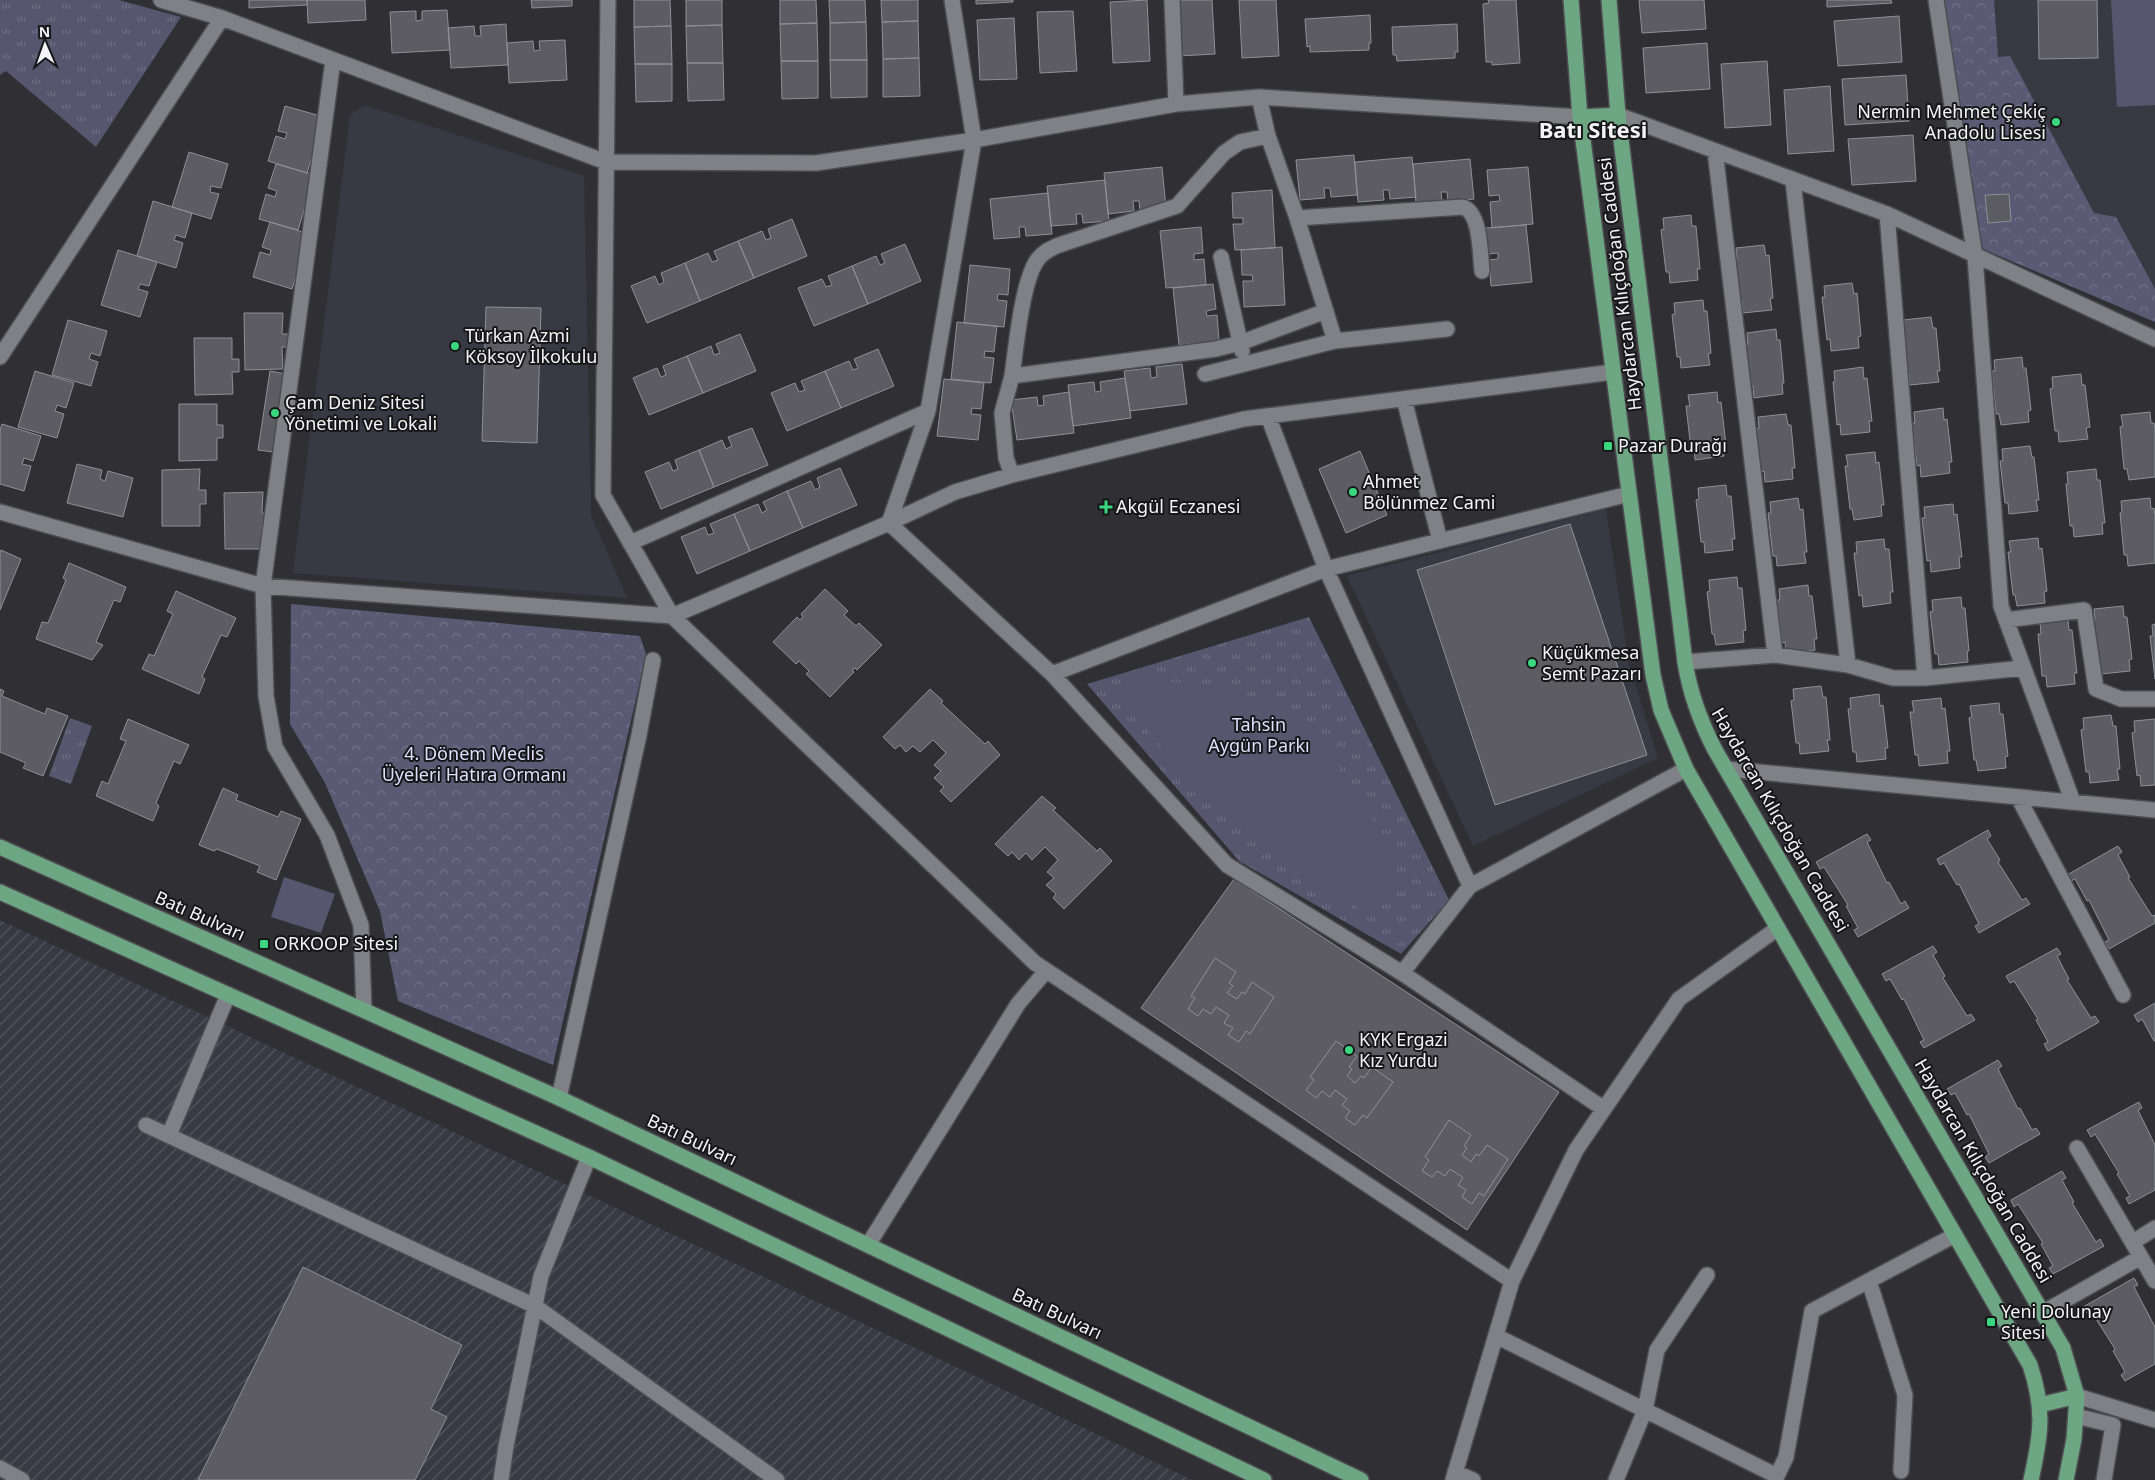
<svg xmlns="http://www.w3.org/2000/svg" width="2155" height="1480" font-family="'Noto Sans',sans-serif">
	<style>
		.built { fill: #393944 }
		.industrial { fill: url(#industrial-furrows) }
		.forest { fill: url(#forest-crowns) }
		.park { fill: url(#park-tufts) }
		.pitch { fill: #56566f }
		.building { fill: #5c5c62; stroke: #8f9096 }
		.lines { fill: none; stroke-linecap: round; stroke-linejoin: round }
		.minor-casing { stroke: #4c4c51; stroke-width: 18 }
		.major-casing { stroke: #4c4c51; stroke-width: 18 }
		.minor { stroke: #808087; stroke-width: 15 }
		.major { stroke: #6da683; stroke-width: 15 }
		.poi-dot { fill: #3bd77f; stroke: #171719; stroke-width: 2 }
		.labels { text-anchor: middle; stroke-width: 4; stroke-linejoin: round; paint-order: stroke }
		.poi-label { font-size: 18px; fill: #f4f4f7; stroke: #171719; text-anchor: start }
		.street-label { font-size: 18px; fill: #f4f4f7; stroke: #171719 }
		.park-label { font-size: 18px; fill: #dfdfff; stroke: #171719 }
		.district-label { font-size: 22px; font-weight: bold; fill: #f4f4f7; stroke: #171719 }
	</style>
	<defs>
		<pattern id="industrial-furrows" width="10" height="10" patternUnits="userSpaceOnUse" patternTransform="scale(1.25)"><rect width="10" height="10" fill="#393944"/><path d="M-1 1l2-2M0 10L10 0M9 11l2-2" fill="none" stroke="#565660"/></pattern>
		<pattern id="forest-crowns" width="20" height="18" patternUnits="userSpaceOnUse" patternTransform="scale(1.25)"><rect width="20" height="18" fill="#5a5a74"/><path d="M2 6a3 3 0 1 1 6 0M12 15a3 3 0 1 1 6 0" fill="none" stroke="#727289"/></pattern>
		<pattern id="park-tufts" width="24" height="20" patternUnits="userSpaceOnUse" patternTransform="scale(1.25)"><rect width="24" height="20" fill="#56566f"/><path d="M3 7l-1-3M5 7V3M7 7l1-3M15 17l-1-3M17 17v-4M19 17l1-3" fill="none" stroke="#6f6f84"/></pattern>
	</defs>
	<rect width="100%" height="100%" fill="#2f2f34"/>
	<path class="built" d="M1941,0h214v322z
		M365,105l219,71 7,339 36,83 -334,-25 57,-458z
		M1606,509l23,155 29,94 -185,88 -126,-270z"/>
	<path class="industrial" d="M0,920l967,452 225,108h-1192z"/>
	<path class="forest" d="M1941,0h53l4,57 12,-1 84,157 22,4 39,72v33l-184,-78z
		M291,604l349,32 6,18 -93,411 -155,-64 -18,-90 -55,-128 -35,-59z"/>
	<path class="park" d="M0,0h119l62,17 -85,130 -90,-76 -6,4z
		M1309,617l140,283 -48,54 -162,-93 -152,-177z
		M70,718l22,8 -21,58 -22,-8z"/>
	<path class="pitch" d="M2111,0h44v105l-38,2z
		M1142,679l74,7 57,17 51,43 60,91 12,41 -13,26 -18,8 -53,-32 -116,-94 -79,-91z
		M284,877l51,17 -14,39 -50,-16z"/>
	<path class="building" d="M249,0h58v5l-58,3z
		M307,0h58l1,20 -58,3z
		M531,0h41v6l-40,2z
		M634,0h36l1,26 -37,1z
		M686,0h36v25l-36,1z
		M780,0h36l1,23 -37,1z
		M829,0h36l1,22 -36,1z
		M881,0h37v21l-36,1z
		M976,0h37v2l-37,2z
		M1147,0l3,61 -37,2 -3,-61z
		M1175,0h37l3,54 -37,2z
		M1239,0h37l3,56 -37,2z
		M1488,0h28l4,63 -28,2v-3h-6l-3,-58 6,-1z
		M1639,0h65l2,29 -64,4z
		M1827,0h64l1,3 -65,4z
		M2038,0h59l1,58 -59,1z
		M447,10l3,40 -58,3 -2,-41 26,-1v10l6,-1v-9z
		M1073,11l4,60 -37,2 -3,-61z
		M1370,15l1,28h-2v7l-59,2v-6l-3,1 -2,-28z
		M1899,16l3,46 -64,4 -4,-45z
		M1014,18l3,61 -37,1 -3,-60z
		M918,21l1,37 -36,1 -1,-37z
		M866,22l1,38h-37v-37z
		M817,23l1,38h-37l-1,-37z
		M506,24l2,41 -57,3 -3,-40 26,-2 1,10h6l-1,-10z
		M1457,24l1,28h-3v6l-58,3 -1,-6h-3l-1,-28z
		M722,25l1,38h-36l-1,-37z
		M671,26l1,38h-37l-1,-37z
		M565,40l2,40 -58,3 -2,-40 26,-2 1,10 6,-1 -1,-9z
		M1707,43l3,46 -64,4 -3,-45z
		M919,58l1,38 -37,1v-38z
		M830,60h37v37l-36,1z
		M781,61h37v37l-36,1z
		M1767,61l4,64 -46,3 -4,-64z
		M687,63h36l1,37 -36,1z
		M635,64h37v37l-36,1z
		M1906,75l3,46 -64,4 -3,-46z
		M1830,86l4,65 -46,3 -4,-64z
		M285,106l39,11 -17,56 -39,-12 8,-25 9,3 2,-6 -9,-2z
		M1913,135l3,46 -64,4 -4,-46z
		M189,152l39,12 -7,24 -10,-2 -1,6 9,2 -8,25 -39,-12z
		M1354,155l3,40 -26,2 -1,-9h-6l1,10 -25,2 -4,-40z
		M1412,157l4,40 -26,2 -1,-9h-6l1,10 -26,2 -3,-40z
		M1470,159l4,40 -26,3 -1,-10h-6l1,10 -26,2 -3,-40z
		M276,164l39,11 -17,55 -39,-11 7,-25 9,3 2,-6 -9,-3z
		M1162,167l4,41 -26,2 -1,-9h-6l1,10 -26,3 -4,-41z
		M1528,167l5,57 -41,4 -2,-26 10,-1 -1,-6 -10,1 -2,-26z
		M1105,180l4,41 -26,2 -1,-9h-6l1,10 -26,2 -4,-40z
		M1272,190l3,58 -40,2 -2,-26h10v-6h-10l-1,-25z
		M1048,193l4,41 -26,2 -1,-9h-6l1,10 -26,2 -4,-40z
		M2009,194l2,27 -23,2 -3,-28z
		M153,201l39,12 -7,25 -9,-3 -2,5 9,3 -7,25 -39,-12z
		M1691,215l1,11h4l4,43h-3l1,11 -28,3 -1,-11h-3l-5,-42 3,-1 -1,-11z
		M792,219l15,37 -53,22 -16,-37 24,-10 4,9 5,-2 -3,-9z
		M270,222l39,12 -17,55 -39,-12 7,-25 10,3 1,-5 -9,-3z
		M1526,225l6,57 -41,4 -2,-26 9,-1v-6l-10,1 -2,-26z
		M1201,227l2,26 -9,1v6l10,-1 2,26 -40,3 -6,-57z
		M738,241l16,37 -54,23 -15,-38 23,-10 4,9 6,-2 -4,-9z
		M905,244l16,37 -53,23 -16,-38 24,-10 4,9 5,-2 -4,-9z
		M1764,245l2,11 3,-1 4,43 -3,1 2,11 -29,3 -1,-11h-3l-5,-43h3l-1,-11z
		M1282,247l3,58 -41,2 -1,-26h10l-1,-6h-10l-1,-25z
		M118,250l39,12 -8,24 -9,-2 -2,5 10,3 -8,25 -39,-12z
		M685,263l15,38 -53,22 -16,-37 24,-10 4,9 5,-3 -3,-9z
		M970,265l40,4 -2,26 -10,-1 -1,6 10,1 -3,26 -40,-4z
		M852,266l16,38 -54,22 -16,-38 24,-9 4,8 6,-2 -4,-9z
		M1852,283l2,11 3,-1 4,43 -3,1 1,11 -28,3 -1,-12 -3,1 -5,-43h3l-1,-11z
		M1213,284l3,25 -10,2 1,5 10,-1 2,26 -40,4 -6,-57z
		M1703,300l1,11h3l4,42 -3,1 2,11 -29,3 -1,-11h-3l-5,-42 3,-1 -1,-11z
		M486,307l55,1 -4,135 -55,-2z
		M244,313h39l-1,21h7v13h-7l1,22 -38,1z
		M1931,317l2,11h3l4,43h-3l2,11 -29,3 -1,-11h-3l-3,-54z
		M68,320l39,11 -7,25 -9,-3 -2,6 9,3 -7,24 -39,-11z
		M957,322l40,4 -3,26 -9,-1 -1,6 10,1 -3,25 -40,-4z
		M1776,329l1,11h3l4,43h-2l1,11 -29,4 -1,-12 -3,1 -5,-43h3l-1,-11z
		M740,334l16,37 -53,22 -16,-37 24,-10 3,9 6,-2 -4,-9z
		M194,338h38v21h7v13h-7l1,22 -38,1z
		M878,349l16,37 -53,22 -16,-37 24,-10 4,9 5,-2 -4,-9z
		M687,356l16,37 -54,22 -16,-37 24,-10 4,9 5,-2 -3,-9z
		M2022,357l1,11h3l5,42 -3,1 1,11 -28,3 -2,-11h-3l-4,-43h3l-1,-11z
		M1182,364l5,40 -57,7 -6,-40 26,-3 1,10 6,-1 -1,-10z
		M1863,367l1,12 3,-1 5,43h-3l1,11 -29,3 -1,-11 -3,1 -4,-43h2l-1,-11z
		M35,371l39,12 -8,25 -9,-3 -2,6 9,3 -7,24 -39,-11z
		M270,371l21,4 -10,78 -23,-3z
		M825,371l16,37 -54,23 -16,-38 24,-10 4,9 6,-2 -4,-9z
		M2081,374l1,11h3l5,42 -4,1 2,11 -29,3 -1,-11h-3l-5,-42 3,-1 -1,-11z
		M1125,378l6,40 -58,8 -5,-41 26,-3 1,10 6,-1 -1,-9z
		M944,379l40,4 -3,26 -9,-1 -1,6 10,1 -3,25 -41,-4z
		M1069,392l5,41 -57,7 -6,-40 26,-3 1,9 6,-1 -1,-9z
		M1717,392l1,11 3,-1 5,43 -3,1 1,10 -29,4 -1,-12 -3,1 -5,-43h4l-2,-11z
		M179,404h38v21h6v13h-6v22l-38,1z
		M1943,408l1,12 3,-1 5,43h-3l1,11 -29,4 -1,-12 -3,1 -5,-43h3l-1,-11z
		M2150,412l1,11h3l1,7v47l-26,3 -2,-11h-3l-4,-42 3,-1 -2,-11z
		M1786,414l2,11h3l4,43h-3l1,11 -28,3 -1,-11 -3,1 -5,-43 3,-1 -1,-11z
		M2,424l39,12 -8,25 -9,-3 -2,6 9,2 -7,25 -24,-7v-54z
		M752,428l16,37 -54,22 -15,-37 23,-10 4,9 6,-3 -4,-9z
		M2030,446l2,11h2l5,43h-3l2,11 -29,3 -1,-11h-3l-5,-42h3l-1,-12z
		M699,450l15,37 -53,22 -16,-37 24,-10 4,9 5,-2 -3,-9z
		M1360,451l27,64 -41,18 -27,-64z
		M1875,452l1,11 3,-1 5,43h-3l1,11 -28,4 -2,-11h-2l-5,-43h3l-2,-11z
		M77,464l25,6 -2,9 5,2 3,-10 25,7 -10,39 -56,-14z
		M840,468l17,37 -54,23 -16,-37 24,-10 4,9 5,-3 -3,-9z
		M200,469l-1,21h7v14h-6v22h-38v-56z
		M2096,469l1,11h3l5,43h-3l1,11 -29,3 -1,-11h-3l-4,-42h2l-1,-12z
		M1726,485l1,11h4l4,43h-3l1,11 -28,3 -1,-11h-3l-5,-42 3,-1 -1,-11z
		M787,491l16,37 -53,23 -16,-37 24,-10 4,9 5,-3 -4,-8z
		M263,492l-1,21 7,1v13h-7l1,22h-38l-1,-56z
		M1798,498l2,12 3,-1 4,43h-3l2,11 -29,3 -1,-10h-3l-5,-43h3l-1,-11z
		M2150,498l1,11 3,-1 1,9v46l-27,3 -1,-11h-3l-4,-42 2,-1 -1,-11z
		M1953,504l1,11 3,-1 5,43h-3l1,11 -29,4 -1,-12 -3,1 -5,-43h3l-1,-11z
		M734,514l16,37 -53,23 -16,-37 24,-10 3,8 6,-2 -4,-9z
		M1570,524l77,231 -152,50 -78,-235z
		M2038,538l1,11 3,-1 5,43 -3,1 1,11 -28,3 -2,-11h-2l-5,-43h3l-2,-11z
		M1884,539l1,10h4l4,43h-3l1,11 -28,4 -1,-12 -3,1 -5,-43h3l-1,-11z
		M1,550l20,9 -21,51v-57z
		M69,563l57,24 -6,15 -6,-2 -18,42 7,3 -11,15 -56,-21 6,-17 6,1 18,-43 -3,-2z
		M1737,577l1,11h4l4,42 -3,1 1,11 -28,3 -2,-11h-2l-5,-42 3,-1 -1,-11z
		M1808,585l1,11h3l5,43h-3l1,11 -29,3 -1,-11 -3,1 -5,-43h3l-1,-11z
		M825,589l23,22 -4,4 12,11 3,-3 23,22 -25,25 -2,-2 -3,2 2,2 -24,25 -24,-23 3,-3 -10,-10 -3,3 -23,-22 24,-25 3,3 3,-3 -2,-3z
		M176,591l60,27 -9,19 -6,-2 -19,42 3,2 -6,15 -57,-25 7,-15 5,2 19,-42 -6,-3z
		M1961,597l1,11h3l4,43h-2l1,11 -29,3 -1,-11h-3l-5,-42 3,-1 -1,-11z
		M2123,606l1,11h3l5,42 -3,1 1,11 -29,3 -1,-11h-3l-5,-42 3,-1 -1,-11z
		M2068,619l1,11h3l5,43h-3l1,11 -28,3 -1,-11h-4l-4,-42h3l-1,-12z
		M2155,624v55l-5,-43h3l-1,-11z
		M1821,686l2,11h3l4,43h-3l2,11 -29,3 -1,-11h-3l-5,-42 3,-1 -1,-11z
		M0,689l4,2 -2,5 43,18 2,-6 21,8 -25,60 -20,-8 3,-5 -26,-11z
		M930,689l13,12 -2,2 44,41 3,-3 12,14 -49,47 -11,-11 4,-4 -10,-9 7,-7 -7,-6 12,-12 -13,-13 -13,12 -7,-6 -7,6 -6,-7 -5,4 -12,-12z
		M1879,694l1,12 3,-1 5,43h-3l1,11 -29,3 -1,-10h-3l-5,-43h3l-1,-11z
		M1941,698l1,11 3,-1 5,43h-3l1,12 -29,3 -1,-11h-3l-5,-43h4l-2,-11z
		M1999,703l1,11h3l5,42 -3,1 1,11 -28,3 -2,-11h-2l-5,-42 3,-1 -2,-11z
		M2111,715l2,11h3l4,43h-3l2,11 -29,3 -1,-11h-3l-5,-42 3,-1 -1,-11z
		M128,719l61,26 -9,19 -6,-3 -18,42 3,3 -6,15 -57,-25 6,-15 6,3 18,-43 -6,-2z
		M2155,719v66l-14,1 -1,-11 -3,1 -5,-43 3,-1 -1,-11z
		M223,788l15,7 -2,5 42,17 3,-6 20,8 -25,61 -19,-8 3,-6 -43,-17 -3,2 -15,-6z
		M1042,796l14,12 -3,2 44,41 3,-3 12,13 -48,48 -11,-11 3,-4 -10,-9 8,-7 -7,-6 11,-12 -13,-13 -13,13 -6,-7 -7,7 -7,-8 -4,4 -13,-12z
		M1988,830l3,6 -4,3 13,21 -2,2 24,38 4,-2 4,6 -51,29 -4,-7 4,-2 -20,-40 -2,1 -13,-22 -4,2 -3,-6z
		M1867,834l4,6 -4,2 20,41 2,-1 12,22 4,-3 4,7 -51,29 -4,-7 4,-2 -12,-22 2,-1 -24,-38 -4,2 -4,-7z
		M2118,846l4,6 -4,3 12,22 -2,1 24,38 3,-1v8l-46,26 -4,-7 4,-2 -20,-40 -2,1 -12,-22 -4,2 -4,-6z
		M1234,879l325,213 -92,138 -326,-222z
		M1933,946l4,6 -4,3 12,21 -2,2 24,38 4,-2 4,6 -51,28 -4,-6 4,-2 -20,-41 -2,1 -12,-21 -4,2 -4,-7z
		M2057,948l4,6 -4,2 12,23 -2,1 24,38 4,-2 4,6 -51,29 -4,-7 4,-2 -12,-22 2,-1 -24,-38 -4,2 -4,-7z
		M1215,958l21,14 -7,11 4,3 -6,7 10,6 5,-7 3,2 7,-12 22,15 -24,37 -4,-3 -7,11 -11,-7 5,-7 -9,-5 5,-8 -2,-1 -11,-7 -5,7 -8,-5 -5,7 -10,-7 7,-11 -4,-2z
		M2155,1003v38h-1l-12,-22 -4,3 -4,-7z
		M1336,1041l21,15 -8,11 3,2 -5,7 8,7 6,-7 3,2 8,-11 21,15 -26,36 -4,-3 -8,10 -10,-7 5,-7 -8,-6 5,-6 -12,-9 -5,7 -8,-6 -6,7 -10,-8 8,-10 -4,-3z
		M1998,1060l4,6 -4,3 20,40 2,-1 12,22 4,-2 4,6 -51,29 -4,-6 4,-3 -20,-40 -2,1 -12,-22 -4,2 -4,-6z
		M2139,1102l3,6 -4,2 17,35v45l-26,14 -3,-6 4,-2 -13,-22 2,-1 -24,-39 -4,3 -4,-7z
		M1449,1120l22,15 -7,11 3,2 -5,7 9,7 5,-8 3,2 8,-11 21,14 -24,37 -5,-3 -7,11 -10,-7 4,-7 -8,-5 5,-7 -2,-2 -11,-7 -5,7 -8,-5 -5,6 -10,-6 7,-11 -4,-3z
		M2062,1171l4,7 -4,2 12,22 -2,1 24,39 4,-3 4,7 -51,28 -4,-6 4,-2 -12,-22 2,-1 -25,-39 -4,3 -3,-7z
		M303,1267l159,78 -31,64 16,8 -32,63h-217z
		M2134,1278l4,7 -4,2 21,40v37l-30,17 -4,-6 4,-3 -12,-21 2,-2 -24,-38 -4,2 -4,-6z"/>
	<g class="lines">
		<g class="minor-casing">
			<path id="minor" d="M161,0l61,18
				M608,0l-5,495 69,121 363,347 477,318 -59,199
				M952,0l22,140 -46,271 -39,112 163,151 175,191 175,108 202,136
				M1172,0l4,104
				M1936,0l39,257 26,349 72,196
				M333,60l-70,526 3,110 9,51 52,88 34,90 3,85
				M1259,97l9,39 29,82 38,123
				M1618,115l269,99 268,125
				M1793,181l55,484 45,13h32l98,-10
				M1887,214l38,464
				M1297,218l166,-11c18,6 17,47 19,64
				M1221,257l21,94
				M0,357l222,-339 384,144 210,1 158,-23 202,-36 83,-7 321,20
				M1205,374l130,-33 112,-12
				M1012,376c4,-28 10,-96 26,-117 7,-9 17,-13 27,-16l112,-37 47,-53 16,-11 28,-6
				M1404,399l36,142
				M1268,416l58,153 144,317
				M1012,475l-6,-17 -4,-45 10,-37 204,-27 24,-6 86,-32
				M0,512l263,74 409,30 217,-93 66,-31 57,-17 232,-56 369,-47
				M630,543l298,-132
				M2006,620l78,-10 12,79 25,10h34
				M1775,655l73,10
				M1685,662l90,-7 -60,-504
				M1052,674l274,-105 303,-75
				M1727,769l428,41
				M2018,797l105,198
				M1402,973l68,-87 216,-117
				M559,1098l80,-363 14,-75
				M146,1125l389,181 242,174
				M169,1135l59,-140
				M2077,1148l78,133
				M2133,1242l22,-14
				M868,1245l150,-241 28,-33
				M1512,1281l64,-131 103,-151 99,-71
				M1869,1281l36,114 -4,76
				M2044,1312l97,-55
				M1496,1336l281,140
				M2077,1396l78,24
				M2076,1416l37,9 -9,55
				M0,1468l22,12
				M1455,1472l18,8
				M501,1480l5,-34 35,-170 48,-119
				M1616,1480l29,-70 12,-60 50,-75
				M1775,1480l11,-23 26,-146 143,-76"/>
		</g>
		<g class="major-casing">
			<path id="major" d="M1571,0l9,117 73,558 8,35 25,59 344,596c15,45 11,70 1,115
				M1609,0l9,115 67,547c5,32 15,59 30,88l348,598 14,48 -3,43 -8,41
				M1580,117l38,-2
				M0,847l559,251 802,382
				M0,892l589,265 675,323
				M2040,1405l37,-9"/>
		</g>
		<use href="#minor" class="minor"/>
		<use href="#major" class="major"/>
	</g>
	<g class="poi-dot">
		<circle cx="2056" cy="122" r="5"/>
		<circle cx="455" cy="346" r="5"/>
		<circle cx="275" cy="413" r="5"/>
		<rect x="1603" y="441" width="10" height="10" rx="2.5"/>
		<circle cx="1353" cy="492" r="5"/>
		<path d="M1103.5 499.5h5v5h5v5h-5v5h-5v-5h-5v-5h5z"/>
		<circle cx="1532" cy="663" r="5"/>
		<rect x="259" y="939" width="10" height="10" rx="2.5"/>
		<circle cx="1349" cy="1050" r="5"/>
		<rect x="1986" y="1317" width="10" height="10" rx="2.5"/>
	</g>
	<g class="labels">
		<g class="poi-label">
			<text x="2046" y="118" text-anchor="end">Nermin Mehmet Çekiç<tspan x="2046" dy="21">Anadolu Lisesi</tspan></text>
			<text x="465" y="342">Türkan Azmi<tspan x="465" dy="21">Köksoy İlkokulu</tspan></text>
			<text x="285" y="409">Çam Deniz Sitesi<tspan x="285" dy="21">Yönetimi ve Lokali</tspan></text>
			<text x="1618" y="452">Pazar Durağı</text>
			<text x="1363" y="488">Ahmet<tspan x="1363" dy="21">Bölünmez Cami</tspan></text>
			<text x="1116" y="513">Akgül Eczanesi</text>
			<text x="1542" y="659">Küçükmesa<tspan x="1542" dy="21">Semt Pazarı</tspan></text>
			<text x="274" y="950">ORKOOP Sitesi</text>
			<text x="1359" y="1046">KYK Ergazi<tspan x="1359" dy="21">Kız Yurdu</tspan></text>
			<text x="2001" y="1318">Yeni Dolunay<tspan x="2001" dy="21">Sitesi</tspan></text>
		</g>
		<g class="street-label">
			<text transform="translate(1620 284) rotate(-97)" y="6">Haydarcan Kılıçdoğan Caddesi</text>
			<text transform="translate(1780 820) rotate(60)" y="6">Haydarcan Kılıçdoğan Caddesi</text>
			<text transform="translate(200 916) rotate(24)" y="6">Batı Bulvarı</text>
			<text transform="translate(692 1140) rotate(25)" y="6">Batı Bulvarı</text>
			<text transform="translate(1983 1171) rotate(60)" y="6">Haydarcan Kılıçdoğan Caddesi</text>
			<text transform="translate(1057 1314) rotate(25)" y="6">Batı Bulvarı</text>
		</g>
		<g class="park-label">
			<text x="1259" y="731">Tahsin<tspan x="1259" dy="21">Aygün Parkı</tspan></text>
			<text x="474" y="760">4. Dönem Meclis<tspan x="474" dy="21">Üyeleri Hatıra Ormanı</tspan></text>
		</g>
		<g class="district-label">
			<text x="1593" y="138">Batı Sitesi</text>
		</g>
	</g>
	<g transform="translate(45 45) rotate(358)" stroke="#171719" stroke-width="4" paint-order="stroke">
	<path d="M0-4L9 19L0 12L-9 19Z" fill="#f4f4f7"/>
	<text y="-8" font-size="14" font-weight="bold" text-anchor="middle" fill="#f4f4f7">N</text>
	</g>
</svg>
